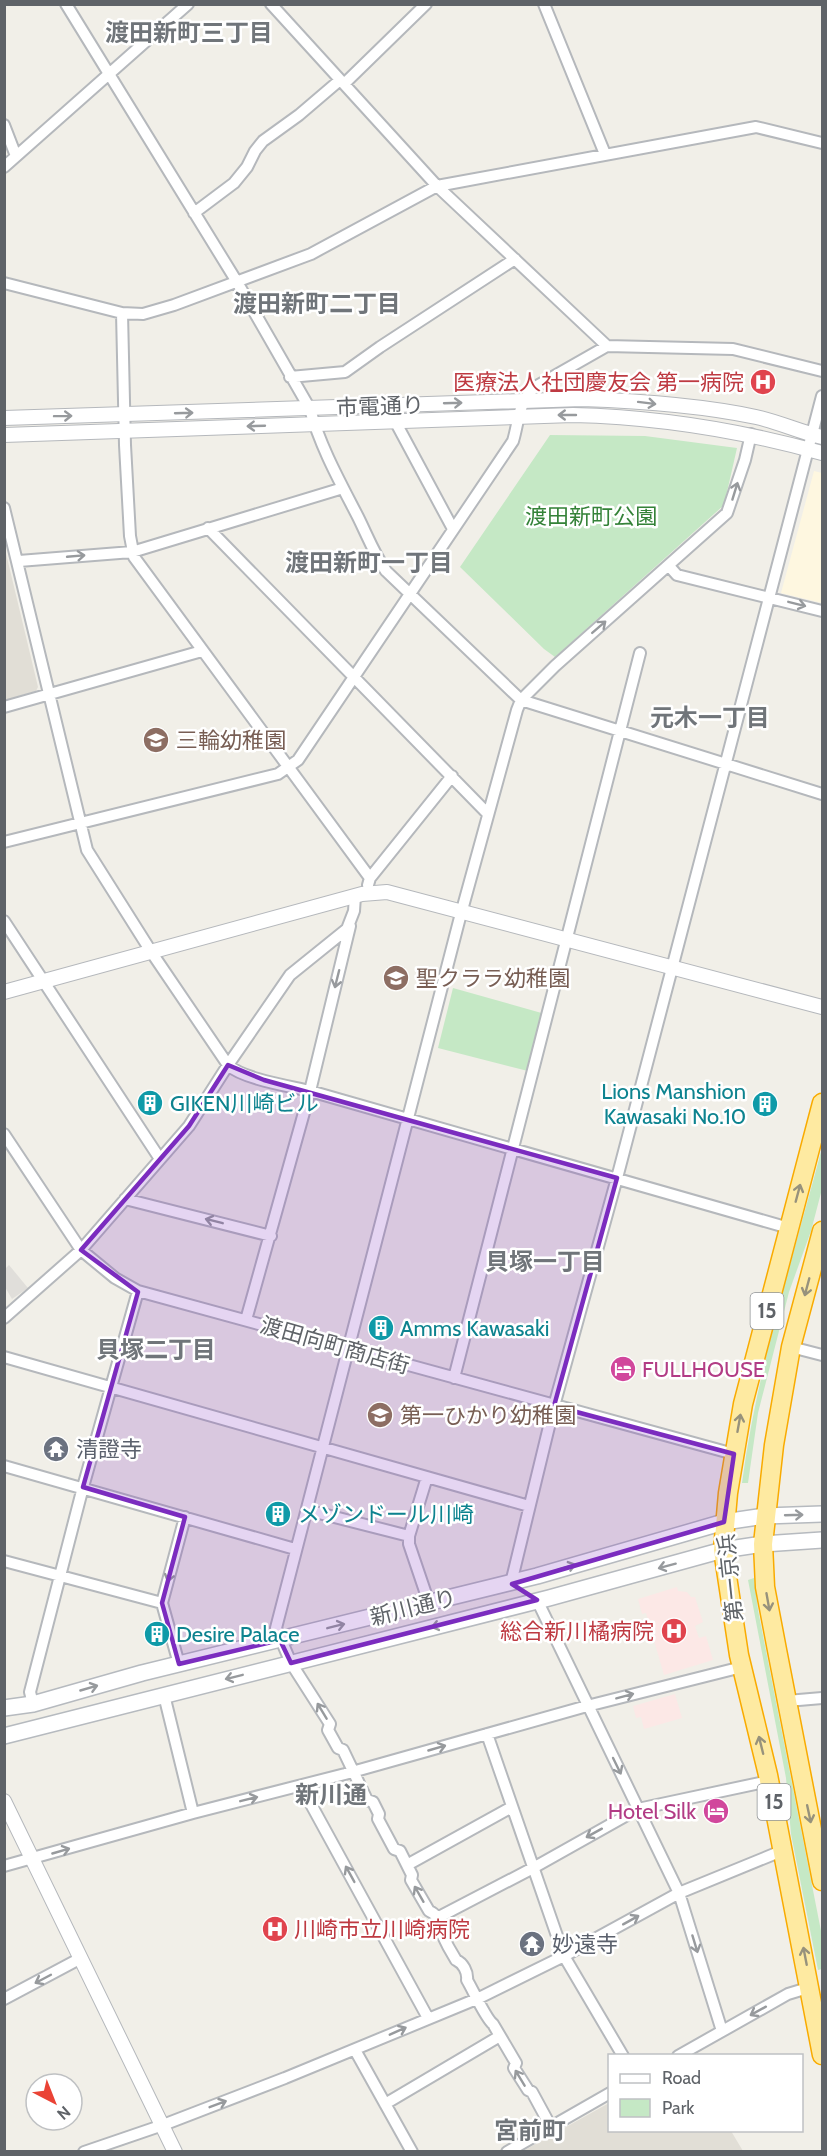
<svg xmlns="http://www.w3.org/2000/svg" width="827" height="2156" font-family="Cabin,'Noto Sans JP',sans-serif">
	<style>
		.commercial { fill: #fef7e0 }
		.industrial { fill: #e0deda }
		.education { fill: #e1ded6 }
		.medical { fill: #fce8e6 }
		.green { fill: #c5e8c5 }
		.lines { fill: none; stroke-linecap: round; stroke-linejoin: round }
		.minor-casing { stroke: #b5b8bc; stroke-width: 14 }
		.tertiary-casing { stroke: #b5b8bc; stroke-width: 16 }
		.secondary-casing { stroke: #b6babf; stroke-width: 18 }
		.trunk-casing { stroke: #f9ab00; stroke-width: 21 }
		.minor { stroke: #fff; stroke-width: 10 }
		.tertiary { stroke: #fff; stroke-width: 14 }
		.secondary { stroke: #fff; stroke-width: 15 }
		.trunk { stroke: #feeaa1; stroke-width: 18 }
		.oneway { stroke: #979a9d }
		.oneway2 { stroke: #97927c }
		.marked { fill: #7b2cbf; fill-opacity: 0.2; stroke: #7b2cbf; stroke-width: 4.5; stroke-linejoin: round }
		.labels { text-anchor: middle; stroke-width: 5; stroke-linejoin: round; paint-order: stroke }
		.shield { fill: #fff; stroke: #8f9295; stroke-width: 1.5 }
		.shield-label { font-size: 21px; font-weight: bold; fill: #5f6368 }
		.health-label { font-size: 22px; fill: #be3a42; stroke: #fff; text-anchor: end }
		.street-label { font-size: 22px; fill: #5f6368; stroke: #fff }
		.park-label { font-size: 22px; fill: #348238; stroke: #fff }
		.education-label { font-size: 22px; fill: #785e54; stroke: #fff; text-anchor: start }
		.culture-label { font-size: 22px; fill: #0d838f; stroke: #fff; text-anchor: start }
		.hotel-label { font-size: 22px; fill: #b23c85; stroke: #fff; text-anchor: start }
		.worship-label { font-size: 22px; fill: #5b616d; stroke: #fff; text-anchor: start }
		.neighbourhood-label { font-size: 24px; font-weight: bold; fill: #70757a; stroke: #fff }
	</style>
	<rect width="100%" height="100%" fill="#f1efe8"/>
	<path class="commercial" d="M814,471l8,2v130l-41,-10z"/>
	<path class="industrial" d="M9,1265l19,23 -16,11 -7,-12v-18z"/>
	<path class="education" d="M4,545l34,142 -2,4 -31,9z
		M609,2103l1,27 121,1 12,20h-220z"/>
	<path class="medical" d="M677,1587l1,4 9,1 4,5h4l8,25 -8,4 4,12 7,-2 7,24 -49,15 -18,-62 -4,1 -4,-15z
		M675,1694l7,24 -38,11 -3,-12 -5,1 -3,-12z"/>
	<path class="green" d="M550,435l95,1 92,12 -13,57 -169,152 -11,-8 -84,-82z
		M453,988l92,26 -17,57 -90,-23z
		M822,1148v41l-11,42 -22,61 -31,121 -10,70h-6c15,-114 51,-225 80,-335z
		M754,1578l4,32 64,326v33l-4,1 -27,-136 -5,-56 -38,-198z"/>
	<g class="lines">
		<g class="minor-casing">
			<path id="minor" d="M66,4l171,278 73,127c10,37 30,73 48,108 9,18 16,37 28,54l135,129 301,94
				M271,4l166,182 170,160 126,3 89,22
				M544,4l61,150
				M344,84l82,-80
				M4,125l12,31
				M4,167l184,-163
				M194,213l40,-30 13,-16 8,-16 8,-10 36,-26 41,-35
				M4,283l118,30 21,1 31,-9 137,-51 126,-68 319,-59 66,16
				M122,313l3,132 5,91 4,21 236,321
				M290,377l55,-5 35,-25 135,-88
				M395,421l58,108
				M4,508l83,342 65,103 76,112c15,14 61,21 82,26l479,137
				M208,528l280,286
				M19,561l113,-9 211,-64
				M669,566l8,9 145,36
				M4,707l198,-56
				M4,842l274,-68 20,-14 215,-319c6,-20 5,-39 22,-54l72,-41
				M368,885l2,-7 82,-102
				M4,921l156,238
				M4,1134l77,116 34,28 23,13 596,163
				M125,1199l146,37
				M4,1318l77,-68 108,-124 39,-61 62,-90 57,-46 7,-18 1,-15
				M246,1320l64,-229 40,-165
				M791,1347l31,8
				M4,1357l525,149
				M454,1378l186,-725
				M4,1466l291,83
				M427,1477l-18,59v8l20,59
				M307,1510l102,26
				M4,1561l158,42
				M511,1583l43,-177 63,-228 205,-782
				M537,1600l142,293 43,138
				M179,1664l-17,-61 23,-86
				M164,1695l29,118
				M787,1701l35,-3
				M33,1704l-3,-12 53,-205 55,-196
				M487,1734l77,222 59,100
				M301,1786l127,232
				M407,1865l105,-58
				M4,1866l189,-53 152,-39 242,-68 155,-39
				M437,1918l96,-50 105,-59 131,-28
				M4,1999l77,-41
				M355,2050l57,102
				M678,2056l110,-62 23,-7
				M385,2104l115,-68
				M551,2127l-19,-35 -4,-2 -14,-22 2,-5 -23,-39c-7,-5 -20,-34 -26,-44 1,-8 -4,-17 -11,-20 -5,-8 -10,-17 -14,-26 -4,-8 -2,-19 -13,-23l-18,-31 1,-5 -12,-24 -6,-2 -16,-30 1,-5 -6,-12 -6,-2 -24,-50 -5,-2 -10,-18 2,-6 -39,-61 -15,-35 183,-707 58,-211 4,-10 34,-34 172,-153 18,-53 6,-26
				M84,2152l79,-27 122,-47 194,-80 85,-42 115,-63 105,-43
				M507,2152l103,-59"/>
		</g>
		<g class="tertiary-casing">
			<path id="tertiary" d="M4,418l578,-19c58,2 118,6 174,18 23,5 44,15 66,20
				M4,435l569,-20c87,2 166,15 249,38
				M4,992l358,-98 25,-2 435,115
				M4,1801l171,351"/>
		</g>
		<g class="secondary-casing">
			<path id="secondary" d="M4,1708l29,-4 109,-31 395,-97 187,-54 41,-6 57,-2
				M4,1736l545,-138 174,-48 40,-6 59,-4"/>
		</g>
		<g class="trunk-casing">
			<path id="trunk" d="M822,1103l-79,301 -15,89 -5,57 16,105 29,120 54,280
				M822,1231l-31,116 -17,98 -11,99 2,43 12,63 45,231"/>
		</g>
		<use href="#minor" class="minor"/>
		<use href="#tertiary" class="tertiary"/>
		<use href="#secondary" class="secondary"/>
		<use href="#trunk" class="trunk"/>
	</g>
	<defs><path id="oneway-shaft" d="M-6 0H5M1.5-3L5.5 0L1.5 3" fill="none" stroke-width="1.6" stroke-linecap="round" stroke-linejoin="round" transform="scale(1.5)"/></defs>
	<g class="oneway">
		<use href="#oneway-shaft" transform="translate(453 403) rotate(-2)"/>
		<use href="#oneway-shaft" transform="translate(647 403) rotate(7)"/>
		<use href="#oneway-shaft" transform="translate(184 413) rotate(-2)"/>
		<use href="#oneway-shaft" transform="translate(567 415) rotate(180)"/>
		<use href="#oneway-shaft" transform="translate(63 416) rotate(-1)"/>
		<use href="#oneway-shaft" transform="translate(256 426) rotate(178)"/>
		<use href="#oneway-shaft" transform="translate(735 491) rotate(-73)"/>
		<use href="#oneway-shaft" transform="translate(76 556) rotate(-5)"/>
		<use href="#oneway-shaft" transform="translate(797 604) rotate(14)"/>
		<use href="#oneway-shaft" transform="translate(599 627) rotate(-41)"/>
		<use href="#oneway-shaft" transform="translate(337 979) rotate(104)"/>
		<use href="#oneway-shaft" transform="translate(214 1221) rotate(-166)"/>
		<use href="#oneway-shaft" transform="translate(794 1515) rotate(-2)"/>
		<use href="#oneway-shaft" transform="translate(667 1566) rotate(165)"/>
		<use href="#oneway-shaft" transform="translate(567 1567) rotate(-17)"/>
		<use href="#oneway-shaft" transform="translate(170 1573) rotate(105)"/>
		<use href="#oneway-shaft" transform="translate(440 1625) rotate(166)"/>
		<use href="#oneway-shaft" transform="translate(336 1626) rotate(-14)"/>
		<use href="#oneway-shaft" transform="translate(234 1677) rotate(166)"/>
		<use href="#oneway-shaft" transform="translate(89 1688) rotate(-16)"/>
		<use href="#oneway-shaft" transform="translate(625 1696) rotate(-15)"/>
		<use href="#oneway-shaft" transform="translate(322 1711) rotate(-121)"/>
		<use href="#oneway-shaft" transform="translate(437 1748) rotate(-16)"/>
		<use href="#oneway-shaft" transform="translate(617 1766) rotate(64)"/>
		<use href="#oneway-shaft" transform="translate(249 1799) rotate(-14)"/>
		<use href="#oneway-shaft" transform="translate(594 1833) rotate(151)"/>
		<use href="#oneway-shaft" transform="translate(61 1851) rotate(-16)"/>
		<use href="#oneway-shaft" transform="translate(350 1874) rotate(-119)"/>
		<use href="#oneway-shaft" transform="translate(419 1894) rotate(-120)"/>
		<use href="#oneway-shaft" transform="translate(631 1920) rotate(-29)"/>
		<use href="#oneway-shaft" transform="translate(695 1944) rotate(73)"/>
		<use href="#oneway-shaft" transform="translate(43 1979) rotate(152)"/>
		<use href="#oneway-shaft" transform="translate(758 2011) rotate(151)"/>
		<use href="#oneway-shaft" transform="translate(398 2031) rotate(-24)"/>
		<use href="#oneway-shaft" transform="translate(520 2078) rotate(-121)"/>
		<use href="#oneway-shaft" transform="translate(218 2104) rotate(-21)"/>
	</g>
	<g class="oneway2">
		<use href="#oneway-shaft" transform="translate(798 1193) rotate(-75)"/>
		<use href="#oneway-shaft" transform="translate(807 1287) rotate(105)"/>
		<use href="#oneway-shaft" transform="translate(739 1423) rotate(-80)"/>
		<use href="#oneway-shaft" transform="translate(768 1602) rotate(80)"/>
		<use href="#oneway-shaft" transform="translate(761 1745) rotate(-104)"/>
		<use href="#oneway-shaft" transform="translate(809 1814) rotate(78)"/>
		<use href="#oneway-shaft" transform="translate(805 1956) rotate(-101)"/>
	</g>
	<path class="marked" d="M228,1065l36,15 353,98 -63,228 180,48 -10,68 -212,62 25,16 -246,63 -11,-23 -101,24 -17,-61 23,-86 -102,-30 55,-195 -57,-42 108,-124z"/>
	<defs>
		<g id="hospital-disc" transform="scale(1.35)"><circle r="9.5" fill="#e0444e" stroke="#fff"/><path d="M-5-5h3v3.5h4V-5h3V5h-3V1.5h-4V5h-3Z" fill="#fff"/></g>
		<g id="school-disc" transform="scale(1.35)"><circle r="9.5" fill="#8d6e63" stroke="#fff"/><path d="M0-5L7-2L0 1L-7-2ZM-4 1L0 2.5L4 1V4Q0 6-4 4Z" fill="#fff"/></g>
		<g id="building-disc" transform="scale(1.35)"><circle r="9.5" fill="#0f9aa8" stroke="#fff"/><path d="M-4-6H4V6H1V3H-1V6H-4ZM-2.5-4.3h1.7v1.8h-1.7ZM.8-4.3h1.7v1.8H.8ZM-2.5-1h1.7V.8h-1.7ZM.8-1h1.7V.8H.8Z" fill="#fff"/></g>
		<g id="hotel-disc" transform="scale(1.35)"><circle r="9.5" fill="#d1479c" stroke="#fff"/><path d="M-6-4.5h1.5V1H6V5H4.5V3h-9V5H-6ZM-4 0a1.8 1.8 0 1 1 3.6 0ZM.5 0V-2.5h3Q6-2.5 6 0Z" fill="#fff"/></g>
		<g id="temple-disc" transform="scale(1.35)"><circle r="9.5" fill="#6b7280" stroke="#fff"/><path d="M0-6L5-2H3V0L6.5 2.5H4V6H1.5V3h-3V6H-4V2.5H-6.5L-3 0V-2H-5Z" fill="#fff"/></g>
	</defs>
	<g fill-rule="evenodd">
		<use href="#hospital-disc" x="763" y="382"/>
		<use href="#school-disc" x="156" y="740"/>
		<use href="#school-disc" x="396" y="978"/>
		<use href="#building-disc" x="150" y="1103"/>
		<use href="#building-disc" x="765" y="1104"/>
		<use href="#building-disc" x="381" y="1328"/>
		<use href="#hotel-disc" x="623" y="1369"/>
		<use href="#school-disc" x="380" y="1415"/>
		<use href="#temple-disc" x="56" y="1449"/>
		<use href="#building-disc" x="278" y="1514"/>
		<use href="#hospital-disc" x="674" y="1631"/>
		<use href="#building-disc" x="157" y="1634"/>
		<use href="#hotel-disc" x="716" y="1811"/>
		<use href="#hospital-disc" x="275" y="1929"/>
		<use href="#temple-disc" x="532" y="1944"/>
	</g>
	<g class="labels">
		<g class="shield">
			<rect x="750.5" y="1293" width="33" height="36" rx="4.5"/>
			<rect x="757.5" y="1784" width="33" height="36" rx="4.5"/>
		</g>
		<g class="shield-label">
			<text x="767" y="1318">15</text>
			<text x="774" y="1809">15</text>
		</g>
		<g class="health-label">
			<text x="744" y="390">医療法人社団慶友会 第一病院</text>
			<text x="654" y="1639">総合新川橘病院</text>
			<text x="294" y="1937" text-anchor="start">川崎市立川崎病院</text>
		</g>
		<g class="street-label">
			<text transform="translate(380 406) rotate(-2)" y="8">市電通り</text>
			<text transform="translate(335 1345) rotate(16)" y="8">渡田向町商店街</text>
			<text transform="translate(730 1578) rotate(-96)" y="8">第一京浜</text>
			<text transform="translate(413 1607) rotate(-14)" y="8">新川通り</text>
		</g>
		<g class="park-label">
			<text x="591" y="524">渡田新町公園</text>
		</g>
		<g class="education-label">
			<text x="176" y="748">三輪幼稚園</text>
			<text x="416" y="986">聖クララ幼稚園</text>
			<text x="400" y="1423">第一ひかり幼稚園</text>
		</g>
		<g class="culture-label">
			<text x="746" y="1099" text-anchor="end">Lions Manshion<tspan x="746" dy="25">Kawasaki No.10</tspan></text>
			<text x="170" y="1111">GIKEN川崎ビル</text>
			<text x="400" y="1336">Amms Kawasaki</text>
			<text x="298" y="1522">メゾンドール川崎</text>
			<text x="176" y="1642">Desire Palace</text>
		</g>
		<g class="hotel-label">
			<text x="642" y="1377">FULLHOUSE</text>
			<text x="696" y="1819" text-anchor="end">Hotel Silk</text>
		</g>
		<g class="worship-label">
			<text x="76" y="1457">清證寺</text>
			<text x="552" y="1952">妙遠寺</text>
		</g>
		<g class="neighbourhood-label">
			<text x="189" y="41">渡田新町三丁目</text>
			<text x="317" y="312">渡田新町二丁目</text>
			<text x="369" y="571">渡田新町一丁目</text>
			<text x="710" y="726">元木一丁目</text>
			<text x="545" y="1270">貝塚一丁目</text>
			<text x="156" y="1358">貝塚二丁目</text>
			<text x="331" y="1803">新川通</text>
			<text x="530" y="2139">宮前町</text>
		</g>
	</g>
	<rect width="827" height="2156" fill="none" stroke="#5f6368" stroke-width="12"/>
	<rect x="608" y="2054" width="195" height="78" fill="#ffffff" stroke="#bfc1c3" stroke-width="1.5"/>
	<rect x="620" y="2074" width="30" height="9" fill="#ffffff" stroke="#bfc1c3" stroke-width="1.5"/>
	<text x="662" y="2084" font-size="18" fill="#5f6368">Road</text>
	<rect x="620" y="2099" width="30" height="18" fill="#c5e8c5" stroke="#bfc1c3" stroke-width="1.5"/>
	<text x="662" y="2114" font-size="18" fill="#5f6368">Park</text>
	<g transform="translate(54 2102) rotate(138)"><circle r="28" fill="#ffffff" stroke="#bfc1c3" stroke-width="1.5"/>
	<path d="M0-4.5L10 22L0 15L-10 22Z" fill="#ea4335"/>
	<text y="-9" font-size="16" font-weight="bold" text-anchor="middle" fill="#5f6368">N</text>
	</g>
</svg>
